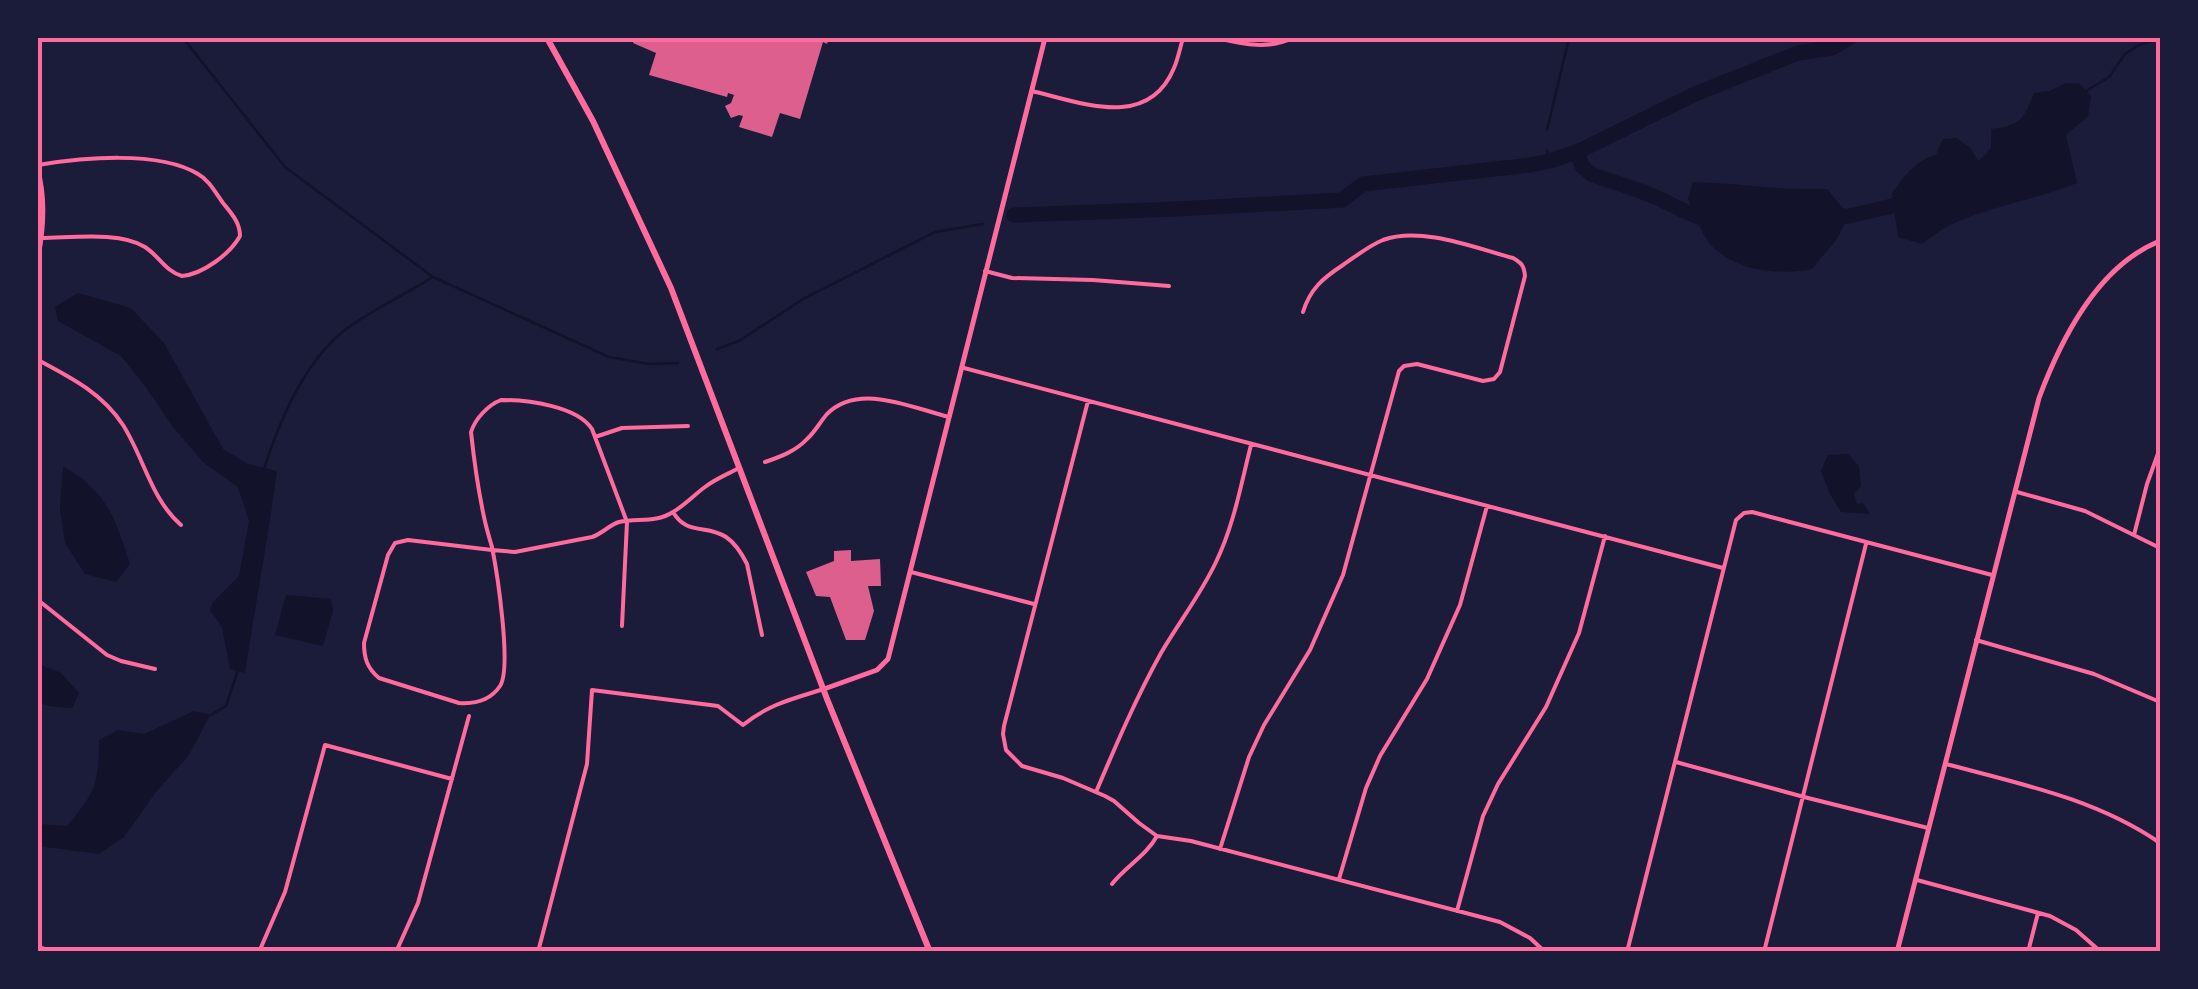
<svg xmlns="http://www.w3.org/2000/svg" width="2198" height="989" font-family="Lora,serif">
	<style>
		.water { fill: #12122b }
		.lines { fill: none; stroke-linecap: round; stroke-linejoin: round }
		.stream { stroke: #12122b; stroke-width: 2.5 }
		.river { stroke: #12122b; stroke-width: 15 }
		.building { fill: #dd5f8e }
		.minor { stroke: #ff6b9d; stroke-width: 4 }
		.tertiary { stroke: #ff6b9d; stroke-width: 5 }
		.secondary { stroke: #ff6b9d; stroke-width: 6 }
		.neatline { fill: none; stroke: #ff6b9d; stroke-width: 4 }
	</style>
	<rect width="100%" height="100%" fill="#1b1b3a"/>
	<path class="water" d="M2066,83l14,1 11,12 -3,20 -22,19 11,48c-42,17 -87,23 -129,43 -9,5 -18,12 -26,18l-24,-7 -6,-44c13,-17 22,-32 44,-38l7,-16 14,-1 13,10 9,13 12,-13v-19c29,-3 33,-10 43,-36l16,-2z
		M1693,182c45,1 89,9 134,7l22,27 -13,24 -24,29c-32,6 -72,3 -98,-21 -12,-11 -19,-34 -26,-49z
		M78,293l53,15 33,35 59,106 25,15 29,7c-9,68 -22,134 -32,202l-15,-4 -8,-42 -12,-17 3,-8 26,-26 10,-55 -11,-34 -35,-25 -30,-35 -28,-41 -24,-30 -63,-35 -3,-14z
		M1848,454l11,12 2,20 -7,8 3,10 6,-1 7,11 -29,-2 -11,-18 -9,-23 7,-16z
		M63,466c44,26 52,51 67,98l-14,18 -31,-8 -20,-31 -5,-35z
		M286,595l45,4 2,11 -10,36 -48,-11z
		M38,664l23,9 18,20 -7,15 -23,-2 -11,-4z
		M194,711l16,4 -21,40 -33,37 -32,45 -25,17 -61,-8v-22l29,2c28,-33 32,-42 32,-86l19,-10 26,4z"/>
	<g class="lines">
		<path class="stream" d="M183,38l102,129 148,110 176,80 40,7 29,-1
			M2086,91l23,-14 16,-23 14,-9 21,-6
			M1547,130l22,-92
			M1547,150l2,11
			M717,349l22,-8 64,-42 132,-67 48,-8
			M264,469c15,-47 41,-108 81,-139 26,-20 58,-34 86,-52
			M209,716l17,-10 12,-36"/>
		<path class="river" d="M1577,152l5,14 9,8c23,9 48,15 71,26 21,10 30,17 54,20
			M1014,215l162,-6 166,-9 21,-16 167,-19 19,-4 28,-9 118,-58 103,-41 34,-5 17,-10
			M1829,217l20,-1 65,-15"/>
	</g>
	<path class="building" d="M635,38h194l-2,6 -4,-2 -23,77 -20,-6 -8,24 -33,-10 4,-11 -4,-1 -8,3 -6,-12 6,-3 3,-8 -6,-2 -1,4 -78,-22 7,-22 -23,-10z
		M851,550v11l29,-2 1,27h-13l6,25 -9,29h-19l-16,-43 -14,-1 -10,-24 28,-11v-10z"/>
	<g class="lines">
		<path class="minor" d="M1216,38c27,6 51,12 77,0
			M1032,91c48,11 116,40 142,-23 4,-9 6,-20 9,-30
			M38,165c43,-7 120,-15 160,9 11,6 17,18 25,29 8,10 17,19 17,33 -10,18 -37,38 -58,40 -17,-5 -23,-20 -37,-29 -25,-16 -75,-9 -104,-9
			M38,169c8,29 6,61 0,90
			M985,271l27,7 81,2 76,6
			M38,360c32,17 64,33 85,65 21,33 28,74 58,100
			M964,368l759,200
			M1088,401l-84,325 -1,8 3,16 16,16 41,12 42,18 9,5 25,22 18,13 34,5 309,81 30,16 15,14
			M595,437l27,-9 66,-2
			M765,462c15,-5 31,-11 42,-23 8,-7 13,-17 20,-25 32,-32 85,-6 122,3
			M2017,492l68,19 75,37
			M673,512c14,24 34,12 53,25 9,6 16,17 21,27l15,71
			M2134,535l13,-51 13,-36
			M911,572l123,32
			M38,600l69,55 14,6 34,8
			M622,626l5,-104 -35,-93c-15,-23 -64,-29 -91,-29 -13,5 -26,19 -30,32 3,28 7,57 13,85 2,10 5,20 8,30 5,25 20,121 8,139 -10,15 -26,18 -41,17l-80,-25c-12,-10 -15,-20 -15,-35l24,-88 7,-12 13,-3 84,10 23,2 77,-15c10,-3 17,-12 27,-15 19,-4 37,1 54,-10 12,-7 21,-17 32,-25 10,-8 23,-13 34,-19
			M1976,640l118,34 66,28
			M1676,762l128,35 124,31
			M1946,764c75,20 150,35 214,79
			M1096,792c20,-47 40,-94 65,-139 18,-31 40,-59 55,-91 18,-37 25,-78 35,-117
			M1220,849l29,-92 15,-32 46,-75 33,-75 56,-204 5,-5 13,-2 66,17 11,-2 6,-7 25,-96c-1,-10 -3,-13 -12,-18 -38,-10 -92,-32 -130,-18 -15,6 -28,17 -40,25 -20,13 -33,24 -40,47
			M1339,879l27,-91 14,-32 47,-77 33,-74 27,-99
			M1917,880l133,36 26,14 25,22
			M1112,884c14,-18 34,-28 45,-48
			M1457,911l26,-95 15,-32 48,-77 33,-74 26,-97
			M38,947l17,5
			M259,952l26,-60 40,-147 127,34
			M396,952l22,-49 51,-187
			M538,952l49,-188 5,-74 126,16 25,19c26,-21 49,-26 81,-36
			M1627,952l109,-432 8,-7 8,-1 240,63
			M1764,952l102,-408
			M2028,952l10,-39"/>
		<path class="tertiary" d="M824,689l53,-19 11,-11 157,-621
			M1897,952l142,-554c22,-59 60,-133 121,-157"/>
		<path class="secondary" d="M547,38l46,83 78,167 156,411 103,253"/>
	</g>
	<rect width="2198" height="989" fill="none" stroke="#1b1b3a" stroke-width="80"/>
	<rect x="40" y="40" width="2118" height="909" class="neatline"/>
</svg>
